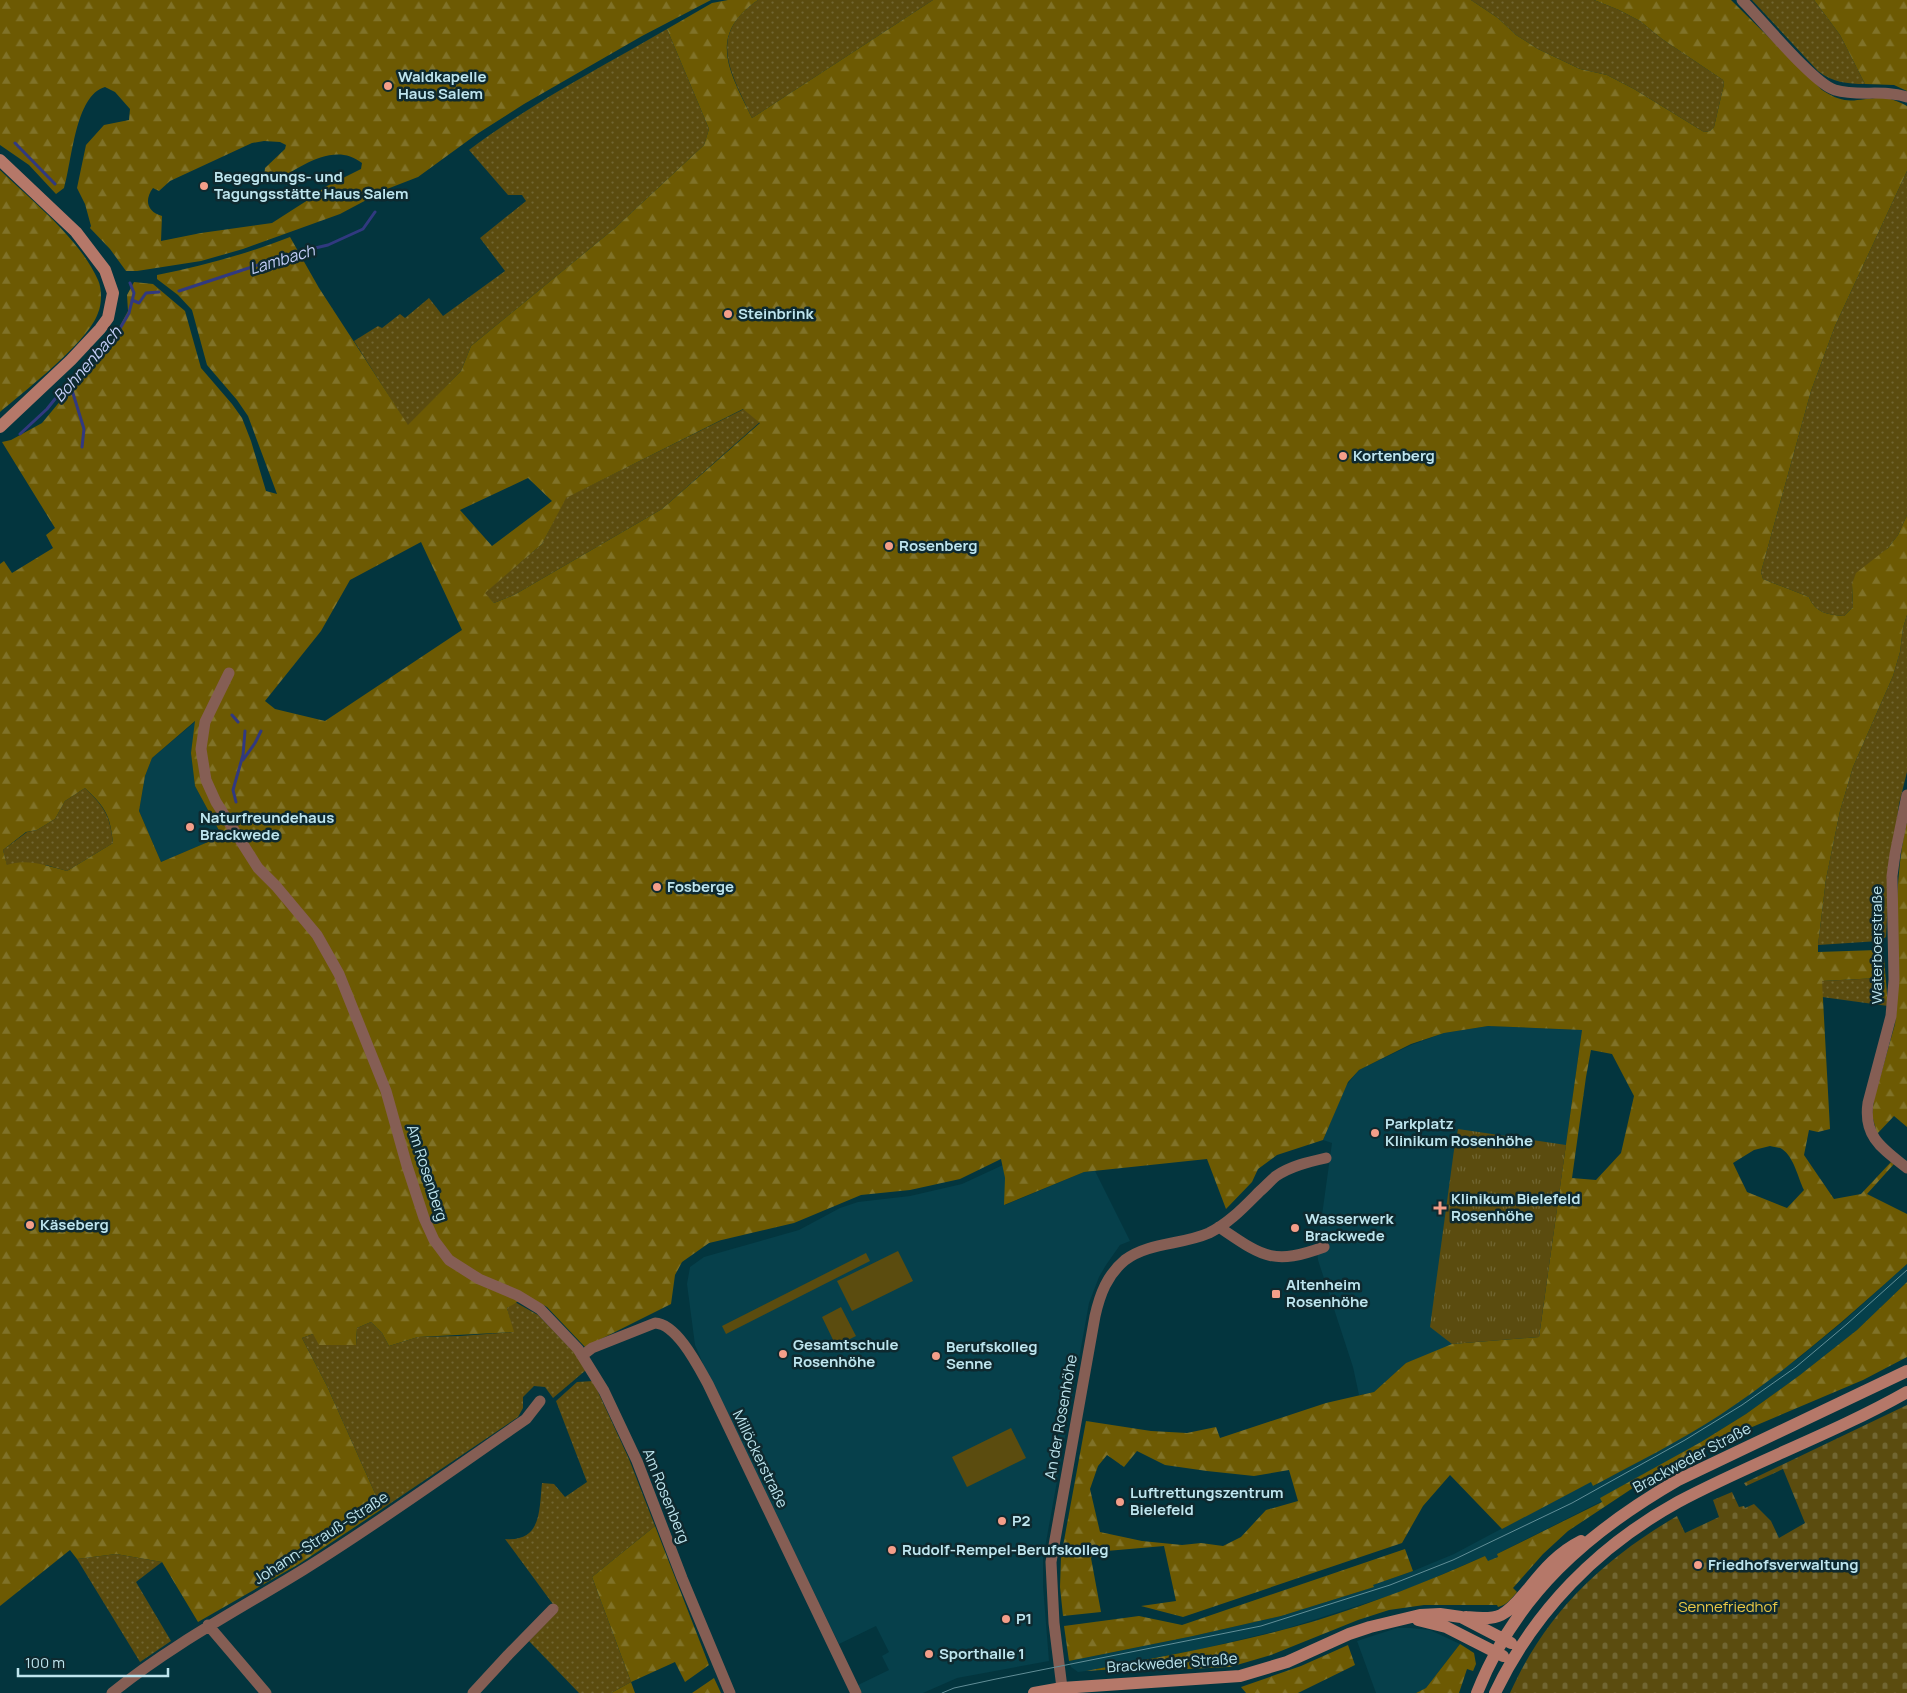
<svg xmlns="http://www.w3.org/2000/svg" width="1907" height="1693" font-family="Manrope,sans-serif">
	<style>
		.built { fill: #06404b }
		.grass { fill: url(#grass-dots) }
		.forest { fill: url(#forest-firs); fill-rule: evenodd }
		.cemetery { fill: url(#cemetery-stones) }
		.park { fill: url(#park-tufts) }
		.pitch { fill: #5b4c0f }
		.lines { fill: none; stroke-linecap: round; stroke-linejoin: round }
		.stream { stroke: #313980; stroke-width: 3 }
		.street { stroke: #855e54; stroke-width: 11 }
		.secondary { stroke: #b57869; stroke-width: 12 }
		.tram { stroke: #618e97; stroke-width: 1 }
		.poi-dot { fill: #f49e89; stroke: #0e292f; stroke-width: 2 }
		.labels { text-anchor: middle; stroke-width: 5; stroke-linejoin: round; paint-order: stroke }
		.poi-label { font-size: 15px; font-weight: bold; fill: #bee5ee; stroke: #0e292f; text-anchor: start }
		.street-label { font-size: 15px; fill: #bee5ee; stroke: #0e292f }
		.park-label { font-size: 15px; fill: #ebc945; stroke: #0e292f }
		.water-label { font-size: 16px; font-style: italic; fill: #c3cef8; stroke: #0e292f }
	</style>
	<defs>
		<pattern id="grass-dots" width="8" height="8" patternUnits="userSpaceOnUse" patternTransform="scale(1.25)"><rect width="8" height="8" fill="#5b4c0f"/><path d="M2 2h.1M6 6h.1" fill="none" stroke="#716632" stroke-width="1.8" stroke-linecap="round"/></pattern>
		<pattern id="forest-firs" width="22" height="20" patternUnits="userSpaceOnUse" patternTransform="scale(1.25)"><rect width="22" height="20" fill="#6d5a03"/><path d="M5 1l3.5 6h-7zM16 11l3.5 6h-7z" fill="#807228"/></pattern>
		<pattern id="cemetery-stones" width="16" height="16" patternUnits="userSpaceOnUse" patternTransform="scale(1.25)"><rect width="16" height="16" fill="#5b4c0f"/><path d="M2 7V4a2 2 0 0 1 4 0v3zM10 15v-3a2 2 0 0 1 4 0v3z" fill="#716632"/></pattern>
		<pattern id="park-tufts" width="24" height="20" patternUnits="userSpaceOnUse" patternTransform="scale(1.25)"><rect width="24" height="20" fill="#5b4c0f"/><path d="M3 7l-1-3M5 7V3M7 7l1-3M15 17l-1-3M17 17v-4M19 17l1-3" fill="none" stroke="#716632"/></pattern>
	</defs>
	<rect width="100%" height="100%" fill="#03353e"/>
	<path class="built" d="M196,721l-5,32 4,33 27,50 -61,26 -22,-51 6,-35 7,-18z
		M1488,1026l94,4 -43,307 -133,26 -32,29 -15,3 -6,-28 -35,-107 -1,-9 15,-108 -9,-3 22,-53 14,-17 52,-25 33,-12z
		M1003,1165l2,13v27l79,-33 11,-1 35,70 -10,4 -14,20 -7,12 -10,26 -46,256v27l6,75 -92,17 -34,15h-61l-4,-8 31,-15 -7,-14 7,-4 -13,-26 -37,18 -128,-262 -16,-37 -8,-61 3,-17 14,-10 95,-27 41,-22 18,-6 52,-6 52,-12z
		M1907,1264v18l-50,48 -57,45 -54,39 -45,28 -100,56 1,3 -105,53 1,3 -10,5 -3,-6 -84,36 -116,37 -84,20 -115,22 -8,1 -7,-5 -2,-6 124,-25 88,-20 92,-29v-2l40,-14 41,-17 137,-73 3,5 124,-70 82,-59 45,-37z
		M1397,1628h13l20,2 30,14 -34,44 -10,5h-40l-19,-52z"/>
	<path class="grass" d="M758,0h175l-181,118c-21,-46 -46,-82 6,-118z
		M1471,0h123l25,10 21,11 22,18 61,41 1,4 -10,43 -4,4 -6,1 -70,-43 -27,-14 -27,-6 -42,-20 -22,-14 -18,-17z
		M1752,0h62l26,35 25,49c-18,0 -33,-2 -47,-13z
		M667,29l42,100 -5,16 -89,83 -144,118 -10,25 -53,55 -54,-85 24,-15 4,2 18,-14 5,4 24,-20 14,18 62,-45 -25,-33 46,-37 -4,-6h-14l-39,-45c61,-46 131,-82 198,-121z
		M1907,171v344l-9,20 -10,13 -36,36 1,23 -9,9c-15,-1 -29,-3 -35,-19l-46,-18 -2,-7 50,-181 24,-65z
		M744,409l16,13 -98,87 -148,86 -20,8 -10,-10 58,-49 23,-46z
		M1907,615v157l-8,32 -10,77 -3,56 -7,4 -61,4 8,-66 14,-68 13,-44 40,-91 7,-24 3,-24z
		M85,788c20,20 25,27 28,55l-46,28 -21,-6 -39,1 -4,-16 24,-18 10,-2 18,-11 10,-18z
		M1879,978l9,28 -66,-9v-16z
		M515,1302l23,13 36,37 12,18 -33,28 -8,-11 -11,-1 -11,11v11l-5,9 -136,92 -55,-123 -25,-48 11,-4 43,11 1,-17 14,-6 11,11 7,13 29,-9 42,-1 53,-4 -6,-24z
		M593,1381l36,78 26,67 -63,51 39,105 -20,11h-32l-50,-52 29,-30 -53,-72c37,3 34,-29 37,-56l12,1 11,13 22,-15 -31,-81 21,-19z
		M116,1554l46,8 -26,20 35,59 -31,21 -63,-103z"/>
	<path class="forest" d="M0,0h711l-69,36 -118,68 -47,30 -59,43 -31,12 -47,25 -97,35 -42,12 -64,10h-11l-16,-22 -20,-21 1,-2 -6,-22 -8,-16 9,-43 18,-20 25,-5 1,-11 -15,-17 -10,-5c-30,8 -33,75 -41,101l-8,6 -27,-29 -29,-20zM264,141l16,1 6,3 -1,4 -20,19 -1,9 5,6h3c26,-14 61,-43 90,-20l-1,6 -36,18 -14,11 -39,25 -71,10 -40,8 1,-25c-15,-4 -18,-16 -9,-28l6,3 11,-10 82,-38z
		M728,0h30c-52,36 -28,72 -6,118l181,-118h538l27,18 18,17 22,14 42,20 27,6 27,14 70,43 6,-1 4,-4 10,-43 -1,-4 -61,-41 -22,-18 -21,-11 -25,-10h137l91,90c27,18 35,7 62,8 9,1 16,4 23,8v65l-72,155 -24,65 -50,181 2,7 46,18c6,16 20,18 35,19l9,-9 -1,-23 4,-11 32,-25 10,-13 9,-20v100l-4,13 -3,24 -7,24 -40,91 -13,44 -14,68 -8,66v7l59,-2 7,8 4,48 -10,-28 -56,3 8,148 -12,3 -9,-2 -5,25 30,44 27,-5 30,-32 3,2 -27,30 40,20v50c-60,54 -120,107 -187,151 -40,26 -84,48 -127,71l-2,-4 -89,47 -52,-54 -27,31 -21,37 -219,74 -42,-11 35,-5 -12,-55 -69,6 -4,6 10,54 -38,4 -3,-29 1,-30 25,-136 65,10 36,2 29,-6 4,11 106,-35 48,-11 32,-29 46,-19 87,-7 43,-307 -94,-4 -44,7 -33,11 -52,26 -11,12 -25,58 -46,15 -19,14 -6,13 -26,27 -19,-50 -123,13 -80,33 1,-27 -4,-19 -41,20 -50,11 -49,5 -67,28 -85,20 -27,19 -7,13 -4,29 -86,43 -38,-40 -20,-11 -20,12 7,24 -96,5 -29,9 -7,-13 -11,-11 -14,6 -1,17h-37l-6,-11 -11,4 25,48 55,123 -83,55 -101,58 -36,-60 -46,-8 -39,5 -7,-9 -70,56v-1042l4,-3 8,12 41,-25 -7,-13 9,-7 -53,-86 9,-2 31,-17 73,-88 13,-24 -1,-16 7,-13 19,2 32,27 16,57 31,36 10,14 9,23 15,50 11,3 -29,-78 -11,-16 -30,-35 -15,-55 -14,-15 -21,-16v-4c46,-9 89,-21 133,-38l29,51 89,137 53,-54 10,-25 144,-118 89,-83 5,-16 -42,-100 45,-26zM743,409l17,14 -98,86 -148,86 -20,8 -9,-10 57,-49 24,-46zM528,478l24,23 -60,45 -32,-36zM421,542l41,88 -137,91 -50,-12 -10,-8 56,-70 29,-51zM195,721l-4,32 4,33 27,50 -61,26 -22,-51 6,-35 7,-18zM85,788c21,20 25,27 28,55l-46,28c-19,-5 -41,-13 -60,-6l-4,-15 23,-18 11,-2 18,-11 10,-18zM1591,1050l21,4 22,42 -13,57 -25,27 -24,-2 14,-101zM1770,1146c3,1 9,1 12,3 12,8 16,29 22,41l-17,18 -40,-16 -14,-29 21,-13zM1137,1451l28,14 42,6 47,5 35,-6 9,31 -32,9 -25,27 -18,9 -22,-3 -19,2 -40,-4 -42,-9 -10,-43 8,-23 9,-11 17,12z
		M1814,0h93v91l-13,-6 -29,-1 -25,-49z
		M0,170c32,31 80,69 98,110 4,9 4,23 0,33 -10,29 -73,78 -98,99z
		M1907,821v306l-13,-11 -17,18 -5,-19 2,-16 21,-75 2,-18c0,-62 -4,-125 10,-185z
		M1907,1282v75l-44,23 -125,53 -93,47 -77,51 -25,23 -30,34 4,4c-5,6 -10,13 -19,15l-1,-2h-73l-35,5 -31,10 -87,35 -41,12 -64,3 -34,-2 -46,3c77,-15 154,-28 229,-50 58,-18 114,-40 170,-65l3,5 10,-4 -1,-3 105,-52 -2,-4 101,-56 45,-28 54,-39 57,-45z
		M655,1526l54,139 -24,17 -10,-20 -44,20 4,11h-24l20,-11 -39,-105z
		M1405,1549l8,22 -40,14 1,2 -93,29 -88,20 -124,25 -5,-35 75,-10 43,9z
		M1460,1644l14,9 2,11 -3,7 -6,-2 -8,24h-43l10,-5z
		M1348,1645l7,20 -57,28h-52l-5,-6 60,-21z
		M714,1678l7,15h-29z"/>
	<path class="cemetery" d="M1907,1405v288h-397c36,-80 92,-133 167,-177l8,17 34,-16 -6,-17 19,-8 7,15 5,-1 1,2 9,-4 17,17 8,17 26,-15 -22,-54 -37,17 -2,-3z"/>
	<path class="park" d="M1458,1129l108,16 -27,192 -87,7 -22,-17 24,-177z"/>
	<path class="pitch" d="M898,1251l15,30 -61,30 -15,-30z
		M866,1253l4,8 -144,73 -4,-8z
		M841,1307l15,29 -20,10 -14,-29z
		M1011,1428l15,30 -59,29 -15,-30z"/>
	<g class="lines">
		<path class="stream" d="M15,143l40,41
			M179,291l115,-38 34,-8 35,-16 12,-17
			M132,300l7,3 7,-10 13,-1
			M71,387l13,42 -2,18
			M20,434l27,-25 8,-10 16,-12 44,-50 14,-24 5,-20 -4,-10
			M232,715l6,7
			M243,760l12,-17 6,-12
			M236,802l-3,-12 10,-35 2,-24"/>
		<path class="street" d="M1742,0c19,19 72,84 93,90 24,7 47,-1 72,7
			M229,673l-24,49 -4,27 5,31 10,22 42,66 18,18 41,49 22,39 47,117 21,75 17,52 10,22 15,20 30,19 38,16 23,14 38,40 26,42 33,70 45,117 48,115
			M1907,795l-12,59 -3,22 2,104 -3,36 -23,87c-5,34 15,46 39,65
			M1219,1227c43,29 53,39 105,20
			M583,1355l9,-7 63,-25c22,1 43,43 53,61l148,309
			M208,1625l58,68
			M1062,1688l-8,-65 -3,-61 44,-246c5,-22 12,-41 30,-56 24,-18 57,-15 84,-27 20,-10 34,-25 50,-41 6,-5 11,-11 17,-16 15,-10 32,-14 50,-18
			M112,1693c59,-48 126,-83 191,-123 76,-47 149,-100 223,-151l14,-18
			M473,1693l35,-38 45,-46"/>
		<path class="secondary" d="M0,160l76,72 29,38 8,23 -5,25 -8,11 -29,31 -71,67
			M1466,1617c11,1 25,3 35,-2 12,-6 20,-18 28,-27 15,-19 30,-36 52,-47
			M1418,1620l28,7 57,29
			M1034,1693l28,-5 178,-12 47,-14 62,-28 21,-7 50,-12 20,-1 21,3 50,26
			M1477,1693c39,-99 111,-161 201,-213l229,-109
			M1495,1693c39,-82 103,-147 183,-191 75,-40 155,-68 229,-110"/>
		<path class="tram" d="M942,1693l12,-5 42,-9 265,-53 129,-41 63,-25 119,-57 113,-63 57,-35 54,-38 51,-43 60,-54"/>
	</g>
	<g class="poi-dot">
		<circle cx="388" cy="86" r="5"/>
		<circle cx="204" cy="186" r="5"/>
		<circle cx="728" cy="314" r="5"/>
		<circle cx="1343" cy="456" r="5"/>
		<circle cx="889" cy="546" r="5"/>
		<circle cx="190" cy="827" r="5"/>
		<circle cx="657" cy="887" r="5"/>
		<circle cx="1375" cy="1133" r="5"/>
		<path d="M1437.5 1200.5h5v5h5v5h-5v5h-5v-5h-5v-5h5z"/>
		<circle cx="30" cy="1225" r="5"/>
		<circle cx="1295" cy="1228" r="5"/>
		<rect x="1271" y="1289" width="10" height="10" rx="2.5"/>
		<circle cx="783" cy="1354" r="5"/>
		<circle cx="936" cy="1356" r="5"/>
		<circle cx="1120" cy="1502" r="5"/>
		<circle cx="1002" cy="1521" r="5"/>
		<circle cx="892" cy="1550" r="5"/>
		<circle cx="1698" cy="1565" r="5"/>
		<circle cx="1006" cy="1619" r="5"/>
		<circle cx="929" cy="1654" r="5"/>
	</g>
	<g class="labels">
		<g class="poi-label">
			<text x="398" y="82">Waldkapelle<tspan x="398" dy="17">Haus Salem</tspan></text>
			<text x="214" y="182">Begegnungs- und<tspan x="214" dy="17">Tagungsstätte Haus Salem</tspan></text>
			<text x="738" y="319">Steinbrink</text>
			<text x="1353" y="461">Kortenberg</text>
			<text x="899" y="551">Rosenberg</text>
			<text x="200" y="823">Naturfreundehaus<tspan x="200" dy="17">Brackwede</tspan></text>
			<text x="667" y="892">Fosberge</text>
			<text x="1385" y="1129">Parkplatz<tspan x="1385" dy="17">Klinikum Rosenhöhe</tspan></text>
			<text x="1451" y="1204">Klinikum Bielefeld<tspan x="1451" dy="17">Rosenhöhe</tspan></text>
			<text x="1305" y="1224">Wasserwerk<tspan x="1305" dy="17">Brackwede</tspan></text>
			<text x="40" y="1230">Käseberg</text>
			<text x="1286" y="1290">Altenheim<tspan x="1286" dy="17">Rosenhöhe</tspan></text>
			<text x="793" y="1350">Gesamtschule<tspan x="793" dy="17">Rosenhöhe</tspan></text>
			<text x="946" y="1352">Berufskolleg<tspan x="946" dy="17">Senne</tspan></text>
			<text x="1130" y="1498">Luftrettungszentrum<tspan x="1130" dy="17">Bielefeld</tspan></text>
			<text x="1012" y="1526">P2</text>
			<text x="902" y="1555">Rudolf-Rempel-Berufskolleg</text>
			<text x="1708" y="1570">Friedhofsverwaltung</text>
			<text x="1016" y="1624">P1</text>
			<text x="939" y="1659">Sporthalle 1</text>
		</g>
		<g class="street-label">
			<text transform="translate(1877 945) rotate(-90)" y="5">Waterboerstraße</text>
			<text transform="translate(427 1173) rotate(72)" y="5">Am Rosenberg</text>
			<text transform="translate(1061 1417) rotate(-80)" y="5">An der Rosenhöhe</text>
			<text transform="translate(1692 1458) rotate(-28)" y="5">Brackweder Straße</text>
			<text transform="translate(760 1459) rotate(64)" y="5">Millöckerstraße</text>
			<text transform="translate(666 1496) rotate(68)" y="5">Am Rosenberg</text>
			<text transform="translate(321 1538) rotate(-33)" y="5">Johann-Strauß-Straße</text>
			<text transform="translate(1172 1663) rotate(-4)" y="5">Brackweder Straße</text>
		</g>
		<g class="park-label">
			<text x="1728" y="1612">Sennefriedhof</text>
		</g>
		<g class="water-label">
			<text transform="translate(282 259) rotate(-17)" y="6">Lambach</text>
			<text transform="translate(87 364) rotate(-49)" y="6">Bohnenbach</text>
		</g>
	</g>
	<path d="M18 1668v8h150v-8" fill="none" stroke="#bee5ee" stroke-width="2.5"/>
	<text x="25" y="1668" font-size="15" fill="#bee5ee" stroke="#0e292f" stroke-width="4" paint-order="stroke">100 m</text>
</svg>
